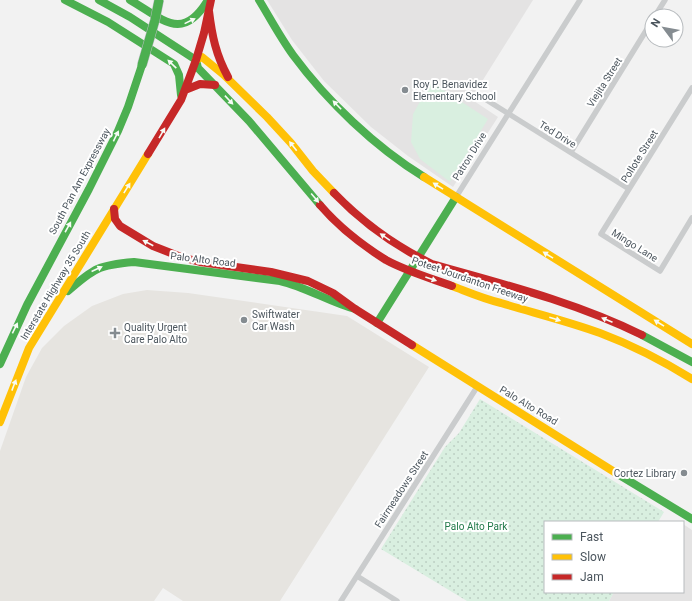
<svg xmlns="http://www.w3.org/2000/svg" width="692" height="601" font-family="Roboto,sans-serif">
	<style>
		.commercial { fill: #e6e4e0 }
		.education { fill: #e4e3e3 }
		.grass { fill: #d9efe0 }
		.park { fill: url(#park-dots) }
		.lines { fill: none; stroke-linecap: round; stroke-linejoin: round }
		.street { stroke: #cacccd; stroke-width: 5.5 }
		.fast { stroke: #4caf50; stroke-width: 8 }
		.slow { stroke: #ffc107; stroke-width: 8 }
		.jam { stroke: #c62828; stroke-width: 8 }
		.fast-bridge-casing { stroke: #b8bcc0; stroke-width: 10; stroke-linecap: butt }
		.fast-bridge { stroke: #4caf50; stroke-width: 9 }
		.oneway { fill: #f6fbf6 }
		.poi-dot { fill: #858c91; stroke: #fff; stroke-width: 1.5 }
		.labels { text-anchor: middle; stroke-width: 4; stroke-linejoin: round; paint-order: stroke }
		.street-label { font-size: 10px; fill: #4b555d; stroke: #fff }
		.poi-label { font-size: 10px; fill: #4b555d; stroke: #fff; text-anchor: start }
		.park-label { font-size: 10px; fill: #217949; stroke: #fff }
	</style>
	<defs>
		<pattern id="park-dots" width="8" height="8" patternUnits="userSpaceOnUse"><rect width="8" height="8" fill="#d9efe0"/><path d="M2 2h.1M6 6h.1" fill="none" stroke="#bccfc3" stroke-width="1.8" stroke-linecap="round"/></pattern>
	</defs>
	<rect width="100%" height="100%" fill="#f2f2f2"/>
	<path class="commercial" d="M147,290l41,3 159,23 82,51 -149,234h-97l-20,-13 -9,13h-154v-150l26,-74 16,-29 22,-22 28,-20 31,-12z"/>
	<path class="education" d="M267,0h266l-62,99 27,18 -45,70 -45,-31 -37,-29 -47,-46 -32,-41z
		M683,524l9,6v71h-83l5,-9h69z"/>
	<path class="grass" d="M431,82l57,37 -38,63 -30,-23 -9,-17 2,-28z"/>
	<path class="park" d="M480,399l184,113 -6,10h-113v70h69l-5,9h-142l-86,-52 64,-102 14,-14z"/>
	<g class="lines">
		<path class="street" d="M655,16l10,-16
			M692,88l-91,146 59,37 32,-53
			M477,94l152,95
			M571,152l81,-131
			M456,197l124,-197
			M357,576l40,25
			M341,601l136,-214"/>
		<path class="fast" d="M65,0l43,22 66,42 5,11 2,20
			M99,0l31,17 66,43 2,8 51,53 71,84
			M130,0c33,19 52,43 78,0
			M259,0c11,18 21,37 34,55 34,46 82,92 131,122
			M68,291c26,-23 31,-26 66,-29l146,19c26,6 49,21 75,28
			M377,323l79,-126
			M642,335l50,27
			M0,364l27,-59 62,-116 29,-58 10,-24 14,-42
			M616,473l76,46"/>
		<path class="slow" d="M196,60l6,-3 22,18 43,42 24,26 22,28 21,22
			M424,177l268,167
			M452,286c16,6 32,13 49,17 33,10 66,18 99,30 32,12 63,28 92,46
			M412,345l204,128
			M0,422l29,-74 119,-194"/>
		<path class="jam" d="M209,11c3,25 7,44 19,66
			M185,90l15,-6 15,1
			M148,154l33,-54 15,-40 8,-27 7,-33
			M334,193c29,30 61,53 98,71 71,20 143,38 210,71
			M320,205c18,21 42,40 66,55 20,11 44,18 66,26
			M114,209l1,10 5,7 33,20 28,11 19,5 71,10 37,9 25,12 22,16 57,36"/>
		<g class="fast-bridge-casing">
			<path id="fast-bridge" d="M142,65l13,-45 4,-20"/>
		</g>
		<use href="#fast-bridge" class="fast-bridge"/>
	</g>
	<defs><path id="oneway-solid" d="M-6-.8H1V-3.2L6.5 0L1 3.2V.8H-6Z"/></defs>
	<g class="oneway">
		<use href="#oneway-solid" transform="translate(190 21) rotate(-26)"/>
		<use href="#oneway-solid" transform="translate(172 64) rotate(-136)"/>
		<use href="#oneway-solid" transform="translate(229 100) rotate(47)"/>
		<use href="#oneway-solid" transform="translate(337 105) rotate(-134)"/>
		<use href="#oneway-solid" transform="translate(162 133) rotate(-60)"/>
		<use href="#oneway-solid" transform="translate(116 136) rotate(-64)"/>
		<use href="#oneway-solid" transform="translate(293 146) rotate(-128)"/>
		<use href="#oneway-solid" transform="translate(438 186) rotate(-148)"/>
		<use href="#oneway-solid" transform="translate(127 188) rotate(-58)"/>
		<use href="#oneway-solid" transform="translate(315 198) rotate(50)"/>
		<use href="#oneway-solid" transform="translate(68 227) rotate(-61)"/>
		<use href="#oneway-solid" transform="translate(385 237) rotate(-146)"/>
		<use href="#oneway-solid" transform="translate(148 243) rotate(-152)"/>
		<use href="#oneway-solid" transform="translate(548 255) rotate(-148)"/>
		<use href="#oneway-solid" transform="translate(97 269) rotate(-25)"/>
		<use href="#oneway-solid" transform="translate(431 279) rotate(19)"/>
		<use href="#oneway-solid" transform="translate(555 319) rotate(18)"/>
		<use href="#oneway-solid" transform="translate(607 320) rotate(-157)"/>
		<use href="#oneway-solid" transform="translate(659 323) rotate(-148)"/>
		<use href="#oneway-solid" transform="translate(15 328) rotate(-64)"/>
		<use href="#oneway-solid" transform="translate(14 385) rotate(-69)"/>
	</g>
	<g class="poi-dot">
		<circle cx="405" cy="90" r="4"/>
		<circle cx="244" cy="320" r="4"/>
		<path d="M113 327h4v4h4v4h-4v4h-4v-4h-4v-4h4z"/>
		<circle cx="684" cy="473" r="4"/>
	</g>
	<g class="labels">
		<g class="street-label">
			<text transform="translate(604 82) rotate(-58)" y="4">Viejita Street</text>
			<text transform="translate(558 134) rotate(32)" y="4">Ted Drive</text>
			<text transform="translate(469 156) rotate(-58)" y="4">Patron Drive</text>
			<text transform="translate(639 156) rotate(-58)" y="4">Pollote Street</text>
			<text transform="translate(79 181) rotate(-62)" y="4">South Pan Am Expressway</text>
			<text transform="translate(635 245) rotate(32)" y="4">Mingo Lane</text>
			<text transform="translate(203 259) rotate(7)" y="4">Palo Alto Road</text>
			<text transform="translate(470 279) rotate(19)" y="4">Poteet Jourdanton Freeway</text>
			<text transform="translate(55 285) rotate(-59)" y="4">Interstate Highway 35 South</text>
			<text transform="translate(529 405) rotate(31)" y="4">Palo Alto Road</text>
			<text transform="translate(401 489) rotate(-57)" y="4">Fairmeadows Street</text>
		</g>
		<g class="poi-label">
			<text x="413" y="88">Roy P. Benavidez<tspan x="413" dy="12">Elementary School</tspan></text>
			<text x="252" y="318">Swiftwater<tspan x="252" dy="12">Car Wash</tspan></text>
			<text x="124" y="331">Quality Urgent<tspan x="124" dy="12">Care Palo Alto</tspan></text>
			<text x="676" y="477" text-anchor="end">Cortez Library</text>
		</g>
		<g class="park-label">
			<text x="476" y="530">Palo Alto Park</text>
		</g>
	</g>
	<rect x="544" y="521" width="140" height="72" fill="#ffffff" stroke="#b7bbbe"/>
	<rect x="552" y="534" width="20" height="6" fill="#4caf50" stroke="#b7bbbe"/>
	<text x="580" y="541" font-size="12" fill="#4b555d">Fast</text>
	<rect x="552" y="554" width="20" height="6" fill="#ffc107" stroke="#b7bbbe"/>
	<text x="580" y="561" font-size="12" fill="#4b555d">Slow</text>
	<rect x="552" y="574" width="20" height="6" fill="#c62828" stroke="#b7bbbe"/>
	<text x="580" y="581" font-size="12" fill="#4b555d">Jam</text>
	<g transform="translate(664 28) rotate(302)"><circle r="19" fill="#ffffff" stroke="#b7bbbe"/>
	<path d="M0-3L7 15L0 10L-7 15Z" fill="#858c91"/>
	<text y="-6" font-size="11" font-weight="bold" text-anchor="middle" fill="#4b555d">N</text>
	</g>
</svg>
